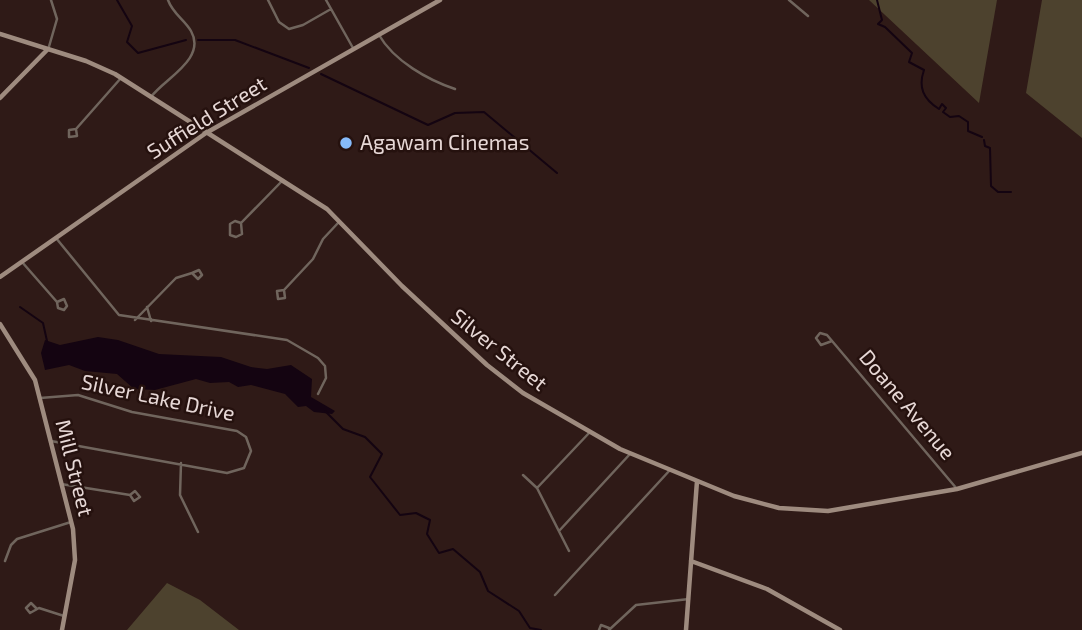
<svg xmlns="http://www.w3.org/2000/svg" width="1082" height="630" font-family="'Exo 2',sans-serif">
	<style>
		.green { fill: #4d422e }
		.water { fill: #140411 }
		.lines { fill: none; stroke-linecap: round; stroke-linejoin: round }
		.stream { stroke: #140411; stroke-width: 2 }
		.street { stroke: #70655d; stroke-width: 2.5 }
		.secondary { stroke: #9e8b7f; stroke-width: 4.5 }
		.poi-dot { fill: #86bbfb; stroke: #25110e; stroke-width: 2.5 }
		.labels { text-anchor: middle; stroke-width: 5; stroke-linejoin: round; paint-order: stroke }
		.street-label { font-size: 21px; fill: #e7d8d6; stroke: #25110e }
		.poi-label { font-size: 21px; fill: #e7d8d6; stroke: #25110e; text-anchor: start }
	</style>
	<rect width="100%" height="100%" fill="#2f1a17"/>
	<path class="green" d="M869,0h128l-18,103z
		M1042,0h40v138l-56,-45z
		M167,583l33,17 39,30h-112z"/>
	<path class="water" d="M98,337l20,3 41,14 62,3 30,10 16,2 24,-4 21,14 -1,18 24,14 -3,3 -18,-2 -8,-6 -8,1 -13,-13 -34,-9 -13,2 -9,-5 -19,1 -14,-4 -41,11 -21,-1 -17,-15 -32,-3 -16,-6 -24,5 -4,-17 4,-13 15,5z"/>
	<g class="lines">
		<path class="stream" d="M117,0l15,26 -5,16 11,11 48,-13
			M877,0l5,20 -4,4 7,3 27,26 -3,9 15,8c-6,17 -1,29 15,39l3,-5 4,4 -3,4 7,5 9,-1 9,6v9l14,6
			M198,40h37l74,28
			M321,74l107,51 27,-12 29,-1 73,61
			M984,140l1,6 5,2 1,38 7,6h13
			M20,307l23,16 4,18
			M325,411l18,18 22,8 17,17 -12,23 30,38 16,-2 14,7 -3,14 12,19 14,-4 27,23 8,19 31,20 11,17 11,2"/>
		<path class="street" d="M268,0l11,22 10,7 14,-4 28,-16
			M326,0l27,48
			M789,0l19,16
			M379,35c15,26 49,45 76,54
			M48,50l9,-31 -6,-19
			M151,97c13,-18 56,-38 40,-66 -7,-12 -18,-17 -23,-31
			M76,129l-7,1v7l8,-1 -1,-7 45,-51
			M241,223l1,11 -6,3 -6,-2v-11l5,-3 6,2 42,-43
			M56,238l63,77 168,25 31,18 7,8 1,12 -8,16
			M22,262l35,40 1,6 6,2 3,-4 -3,-7 -7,3
			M284,290l1,8 -7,1 -1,-8 7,-1 29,-31 10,-20 15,-16
			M147,307l4,14
			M135,320l41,-42 16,-5 6,6 4,-4 -3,-5 -7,3
			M832,341l-11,4 -5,-7 4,-5 7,2 130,154
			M40,398l38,-3 54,17 105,19 9,6 5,14 -7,17 -17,5 -176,-32
			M181,463l-1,32 18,37
			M523,475l14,13
			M61,484l69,11 4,6 6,-4 -5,-6 -5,4
			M559,531l71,-77
			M569,551l-32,-63 53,-56
			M5,561l6,-16 6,-6 54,-17
			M555,595l115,-125
			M36,608l-5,-5 -5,5 4,5 9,-5 25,8
			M599,630l2,-5 8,3
			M609,630l27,-25 53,-6"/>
		<path class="secondary" d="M0,34l86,27 29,13 212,135 75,77 85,79 36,28 97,56 114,47 45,12 49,3 129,-22 125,-36
			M0,98l47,-48
			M0,277l206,-144 234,-133
			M0,324l35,56 38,149 2,31 -13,70
			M691,561l76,28 73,41
			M686,630l11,-149"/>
	</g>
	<circle class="poi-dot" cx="346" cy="143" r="7"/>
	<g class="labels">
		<g class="street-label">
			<text transform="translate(207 118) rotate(-32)" y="7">Suffield Street</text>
			<text transform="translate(499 350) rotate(39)" y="7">Silver Street</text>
			<text transform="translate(158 398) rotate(12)" y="7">Silver Lake Drive</text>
			<text transform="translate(907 405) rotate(50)" y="7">Doane Avenue</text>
			<text transform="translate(74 468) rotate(76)" y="7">Mill Street</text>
		</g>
		<g class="poi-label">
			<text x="360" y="150">Agawam Cinemas</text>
		</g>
	</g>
</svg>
